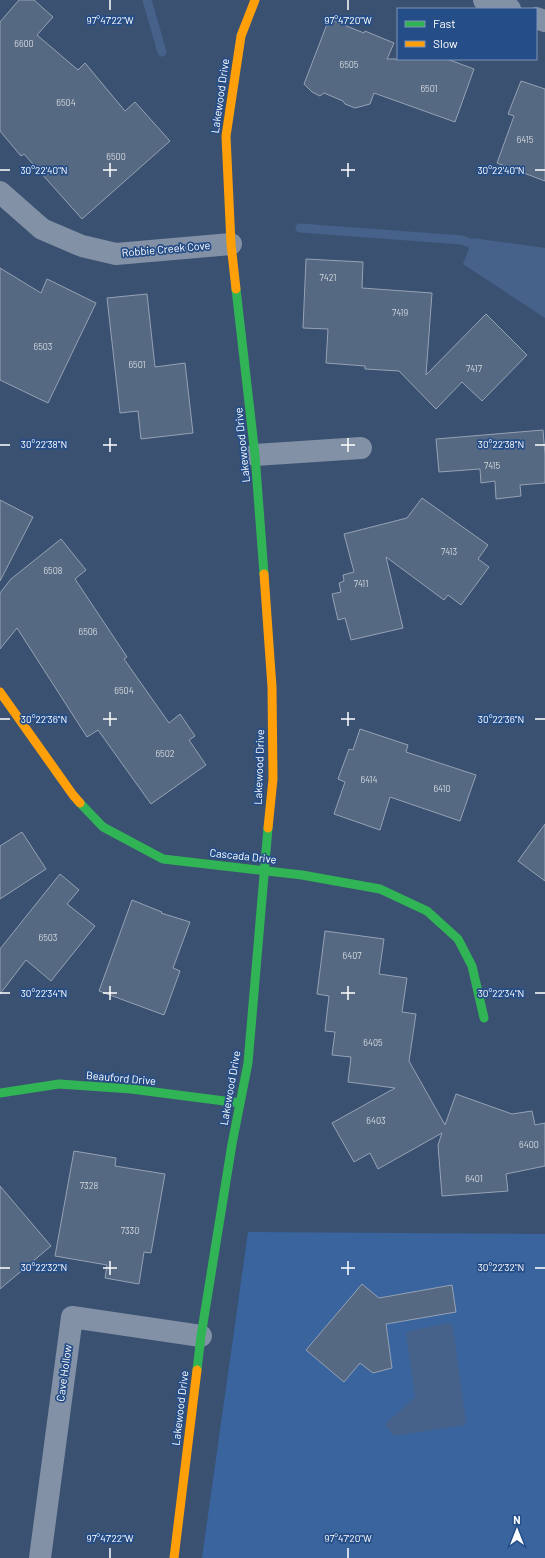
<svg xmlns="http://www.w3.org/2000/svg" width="545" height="1558" font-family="Barlow,sans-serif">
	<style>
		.green { fill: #39649d }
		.water { fill: #46628a }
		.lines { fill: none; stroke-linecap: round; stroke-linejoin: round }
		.stream { stroke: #46628a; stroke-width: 9 }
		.building { fill: #566982; stroke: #95a2b5 }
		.street { stroke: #8291a6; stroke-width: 22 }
		.fast { stroke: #30b455; stroke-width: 9 }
		.slow { stroke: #ff9f0a; stroke-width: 9 }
		.ticks { fill: none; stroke: #fff; stroke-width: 1.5 }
		.labels { text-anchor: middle; stroke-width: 3.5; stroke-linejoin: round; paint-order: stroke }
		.number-label { font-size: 9px; fill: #d5dae0 }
		.street-label { font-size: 11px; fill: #fff; stroke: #254d87 }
		.ticks-label { font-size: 10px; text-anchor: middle; fill: #fff; stroke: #254d87; stroke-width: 3.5; stroke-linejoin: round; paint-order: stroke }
	</style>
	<rect width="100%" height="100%" fill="#3b5171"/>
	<path class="green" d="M248,1232l297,2v324h-343z"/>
	<path class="water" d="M473,238l72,10v70l-82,-54z
		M449,1323l4,4 13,95 -1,3 -71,11 -9,-12 30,-27 -9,-63 4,-3z"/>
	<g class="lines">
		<path class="stream" d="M147,0l15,52
			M300,228l162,12 21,8"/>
	</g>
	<path class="building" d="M19,0h15l19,17 -16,18 41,35 7,-7 40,48 10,-9 35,39 -88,78 -58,-65 -3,2 -21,-25v-109z
		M329,19l35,14 1,-2 29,12 -7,16h60l27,10 -19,53 -81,-29 -4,11 -15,4 -10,-4 -2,-3 -19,-8 -4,3 -8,-4 -8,-8z
		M521,81l24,8v92l-48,-18 17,-47 -6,-2z
		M306,259l57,3 -1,26 70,5 -6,82 60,-61 41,41 -45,46 -20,-19 -26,27 -37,-38 -34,-2v-3l-39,-3 2,-34 -25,-1z
		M0,268l41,25 6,-14 49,24 -48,100 -48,-23z
		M147,294l8,73 30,-4 8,70 -52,6 -3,-28 -18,2 -13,-115z
		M543,430l2,25v28l-25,2 1,11 -25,3 -1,-18 -14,2 -1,-14 -41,3 -3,-33z
		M422,498l66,47 -10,14 11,8 -28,38 -13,-10 -4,5 -58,-43 17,71 -52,12 -6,-22 -7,2 -6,-26 9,-2 -2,-9 5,-2 -1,-6 11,-3 -10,-38 63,-16z
		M0,500l33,17 -33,64z
		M61,539l25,31 -11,9 52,78 -3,2 45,64 11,-9 15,22 -6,4 17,25 -55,39 -53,-74 -11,7 -70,-109 -17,21v-56l11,-14z
		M360,729l48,16 -2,7 70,23 -16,46 -70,-24 -10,33 -46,-16 11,-32 -7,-3 11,-30 4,1z
		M545,824v57l-27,-20z
		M22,832l24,37 -46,30v-53z
		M60,874l19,16 -12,14 28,22 -44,55 -25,-21 -26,34v-45z
		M132,900l30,12 -1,1 29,9 -17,46 7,3 -16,44 -65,-24z
		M325,931l59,8 -5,35 28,4 -5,34 14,2 -7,47 36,64 11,-31 56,20 20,-3 3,14 10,-2v43l-39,8 2,17 -66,5 -4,-51 4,-12 -64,36 -8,-16 -16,9 -22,-39 63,-35 -47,-6 3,-25 -19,-2 3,-23 -10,-1 4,-35 -12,-2z
		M74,1151l42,7 -1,8 50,8 -14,79 -7,-1 -5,32 -34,-6 2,-13 -52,-9z
		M0,1186l51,60 -51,43z
		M362,1284l17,14 73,-13 4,27 -70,12 6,44 -19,5 -13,-10 -16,19 -38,-32z"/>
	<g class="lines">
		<path class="street" d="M484,0l26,9
			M536,18l9,3
			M0,192l42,37 40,17 34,8 115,-10
			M255,455l106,-7
			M40,1558l32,-241 129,19"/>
		<path class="fast" d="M236,289l19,166 9,119
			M80,803l23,24 60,32 139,16 78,14 47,22 31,28 14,27 12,52
			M0,1093l59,-9 72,5 109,14
			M197,1370l4,-34 31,-192 16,-81 20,-235"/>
		<path class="slow" d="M236,289l-5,-45 -5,-108 15,-100 14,-36
			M264,574l8,113 1,92 -5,49
			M0,692l73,103 7,8
			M174,1558l23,-188"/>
	</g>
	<path class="ticks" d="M110,0v10M348,0v10M110,163v14M348,163v14M0,170h10M103,170h14M341,170h14M535,170h10M110,438v14M348,438v14M0,445h10M103,445h14M341,445h14M535,445h10M110,712v14M348,712v14M0,719h10M103,719h14M341,719h14M535,719h10M110,986v14M348,986v14M0,993h10M103,993h14M341,993h14M535,993h10M110,1261v14M348,1261v14M0,1268h10M103,1268h14M341,1268h14M535,1268h10M110,1548v10M348,1548v10"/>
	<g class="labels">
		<g class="number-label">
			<text x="24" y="47">6600</text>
			<text x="349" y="68">6505</text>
			<text x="429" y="92">6501</text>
			<text x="66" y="106">6504</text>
			<text x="525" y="143">6415</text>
			<text x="116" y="160">6500</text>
			<text x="328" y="281">7421</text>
			<text x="400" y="316">7419</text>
			<text x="43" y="350">6503</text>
			<text x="137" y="368">6501</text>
			<text x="474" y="372">7417</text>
			<text x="492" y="469">7415</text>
			<text x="449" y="555">7413</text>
			<text x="53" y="574">6508</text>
			<text x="361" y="587">7411</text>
			<text x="88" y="635">6506</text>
			<text x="124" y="694">6504</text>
			<text x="165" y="757">6502</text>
			<text x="369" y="783">6414</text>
			<text x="442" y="792">6410</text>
			<text x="48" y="941">6503</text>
			<text x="352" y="959">6407</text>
			<text x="373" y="1046">6405</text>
			<text x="376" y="1124">6403</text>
			<text x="529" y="1148">6400</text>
			<text x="474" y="1182">6401</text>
			<text x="89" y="1189">7328</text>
			<text x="130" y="1234">7330</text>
		</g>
		<g class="street-label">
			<text transform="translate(220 96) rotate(-82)" y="4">Lakewood Drive</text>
			<text transform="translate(166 249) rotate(-5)" y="4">Robbie Creek Cove</text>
			<text transform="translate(242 445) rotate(-96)" y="4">Lakewood Drive</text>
			<text transform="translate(259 767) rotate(-88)" y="4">Lakewood Drive</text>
			<text transform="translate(243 856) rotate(6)" y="4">Cascada Drive</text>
			<text transform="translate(121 1078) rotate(5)" y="4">Beauford Drive</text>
			<text transform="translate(230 1088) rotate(-80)" y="4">Lakewood Drive</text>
			<text transform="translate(64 1373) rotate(-82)" y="4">Cave Hollow</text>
			<text transform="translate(180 1408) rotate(-83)" y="4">Lakewood Drive</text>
		</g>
	</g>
	<g class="ticks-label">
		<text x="110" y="24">97°47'22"W</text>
		<text x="348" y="24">97°47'20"W</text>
		<text x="44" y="174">30°22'40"N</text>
		<text x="501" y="174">30°22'40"N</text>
		<text x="44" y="448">30°22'38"N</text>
		<text x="501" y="448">30°22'38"N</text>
		<text x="44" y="723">30°22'36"N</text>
		<text x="501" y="723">30°22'36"N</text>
		<text x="44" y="997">30°22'34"N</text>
		<text x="501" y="997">30°22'34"N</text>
		<text x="44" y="1271">30°22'32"N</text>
		<text x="501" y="1271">30°22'32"N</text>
		<text x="110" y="1542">97°47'22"W</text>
		<text x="348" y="1542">97°47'20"W</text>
	</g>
	<rect x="397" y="8" width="140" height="52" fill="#254d87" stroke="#7c94b7"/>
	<rect x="405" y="21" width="20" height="6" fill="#30b455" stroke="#7c94b7"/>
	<text x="433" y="28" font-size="12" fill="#ffffff">Fast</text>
	<rect x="405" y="41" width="20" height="6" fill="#ff9f0a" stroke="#7c94b7"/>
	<text x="433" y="48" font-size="12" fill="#ffffff">Slow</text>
	<g transform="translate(517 1530)" stroke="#254d87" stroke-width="3" paint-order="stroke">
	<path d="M0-3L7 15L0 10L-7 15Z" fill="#ffffff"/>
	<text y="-6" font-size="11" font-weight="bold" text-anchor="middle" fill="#ffffff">N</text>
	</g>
</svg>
